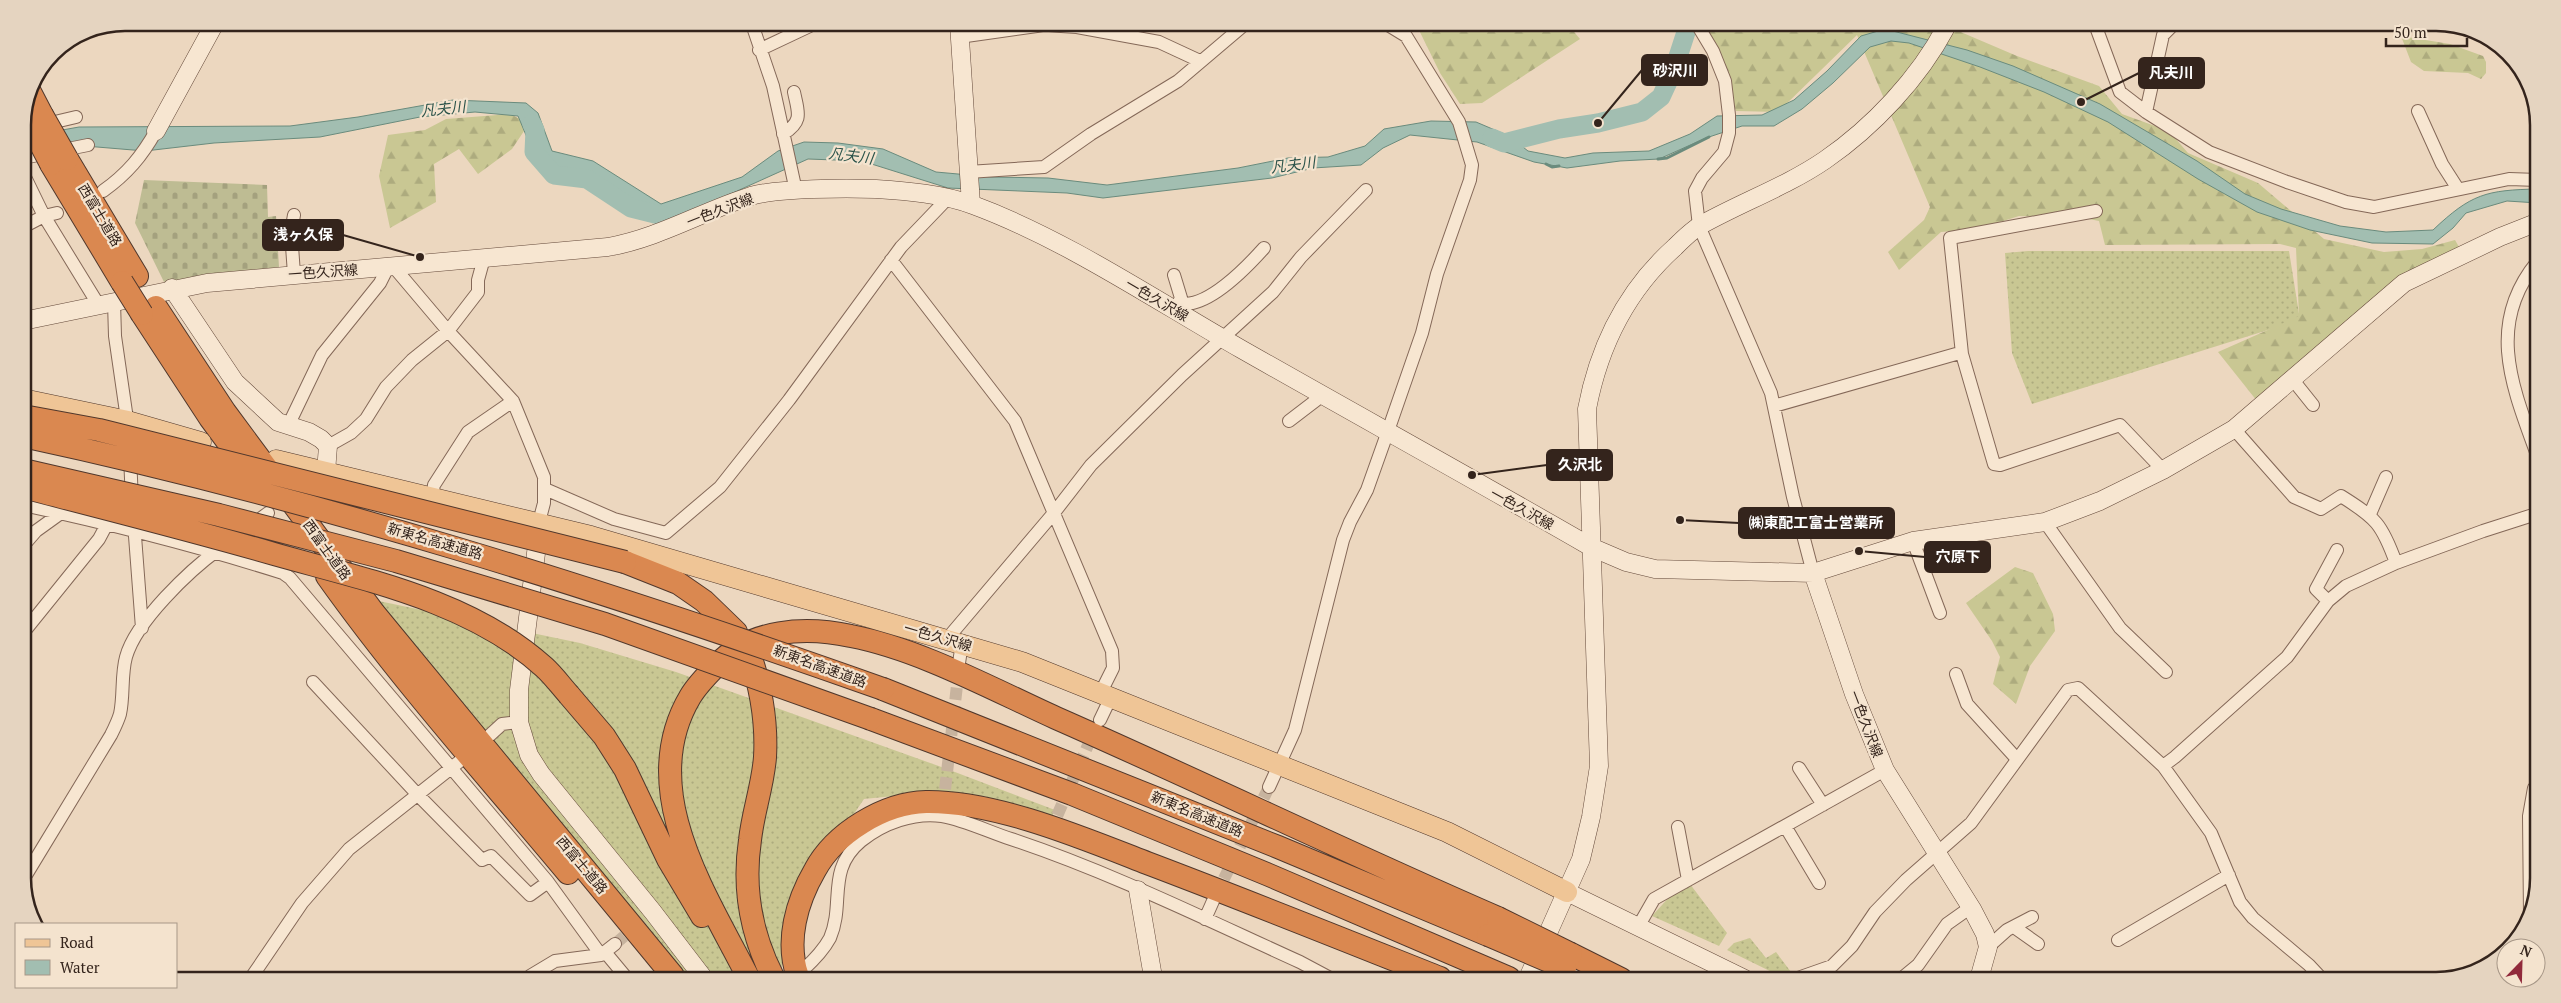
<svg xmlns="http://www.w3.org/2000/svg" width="2561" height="1003" font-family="'PT Serif','Noto Sans JP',serif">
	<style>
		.grass { fill: url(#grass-dots) }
		.forest { fill: url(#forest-firs) }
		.cemetery { fill: url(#cemetery-stones) }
		.water { fill: #a2beb1; stroke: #6a8b7d }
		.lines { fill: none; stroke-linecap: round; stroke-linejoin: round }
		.stream { stroke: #6a8b7d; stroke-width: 3 }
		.river { stroke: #a2beb1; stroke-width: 19 }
		.street-tunnel { stroke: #c7b39e; stroke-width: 12; stroke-dasharray: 12 6; stroke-linecap: butt }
		.street-casing { stroke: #846858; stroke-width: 14 }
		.secondary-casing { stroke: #654a3b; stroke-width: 19 }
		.primary-casing { stroke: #51382c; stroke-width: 21 }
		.highway-casing { stroke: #51382c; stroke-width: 24 }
		.street { stroke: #f7e6d1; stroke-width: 12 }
		.secondary { stroke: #f7e6d1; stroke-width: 18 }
		.primary { stroke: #efc596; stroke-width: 20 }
		.highway { stroke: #da8850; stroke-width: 22 }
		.highway-bridge-casing { stroke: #51382c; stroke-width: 24; stroke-linecap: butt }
		.highway-bridge { stroke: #da8850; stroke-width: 22 }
		.labels { text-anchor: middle; stroke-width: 4.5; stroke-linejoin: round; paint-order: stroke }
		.street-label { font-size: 14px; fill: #34241c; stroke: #f4e3ce }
		.water-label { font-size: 15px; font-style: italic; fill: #2b534a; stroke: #f4e3ce }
		.rim { fill: none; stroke: #34241c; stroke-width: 2.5 }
		.leader { fill: none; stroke: #34241c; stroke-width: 2 }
		.callout-dot { fill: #34241c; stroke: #f4e3ce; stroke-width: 2 }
		.callout { fill: #34241c; stroke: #34241c; stroke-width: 2 }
		.callout-label { font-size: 15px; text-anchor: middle; font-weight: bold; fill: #fff }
	</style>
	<defs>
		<pattern id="grass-dots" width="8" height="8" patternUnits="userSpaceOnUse" patternTransform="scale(1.25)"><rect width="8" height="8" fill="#c9c793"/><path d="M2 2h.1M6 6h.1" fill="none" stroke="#adab7e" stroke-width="1.8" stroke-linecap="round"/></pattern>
		<pattern id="forest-firs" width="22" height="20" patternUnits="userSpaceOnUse" patternTransform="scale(1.25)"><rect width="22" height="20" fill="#c9c793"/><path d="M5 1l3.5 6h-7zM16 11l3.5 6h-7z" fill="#adab7e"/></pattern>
		<pattern id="cemetery-stones" width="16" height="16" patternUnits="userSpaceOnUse" patternTransform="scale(1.25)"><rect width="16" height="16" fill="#bebc93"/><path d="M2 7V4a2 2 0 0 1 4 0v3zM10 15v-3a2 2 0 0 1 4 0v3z" fill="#a4a17e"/></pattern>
	</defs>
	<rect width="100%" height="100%" fill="#ecd7bf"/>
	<path class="grass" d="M2028,251h261l11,69 -268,84 -20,-51 -7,-100z
		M374,600l206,43 96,29 271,97 108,41 -6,14 -65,-28 -70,-2 -50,5 -71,105 -13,73 -96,-1z
		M1690,884l37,49 -8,13 -67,-30 20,-22z
		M1750,938l16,20 10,-6 15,20 -9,5 -55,-27 7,-7z"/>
	<path class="forest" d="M1417,26h147l6,1 10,12 -98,64 -22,1 -20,-31z
		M1705,26l244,1 68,29 82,30 23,28 33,12 20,12 13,15 70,30 66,56 60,13 38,-3 33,-9 4,7 -74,41 -128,113 -39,-49 81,-36 -3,-68 -16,-4 -175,1 -6,-24 -15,-3 -65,-2 -41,13 -37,3 -42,38 -11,-18 36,-32 6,-13 -73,-172 -79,77 -42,-1z
		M2401,36l49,8 33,12 3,6v11l-5,6 -13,-6 -44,-2 -13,-9z
		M510,114l12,6 2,11 -12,18 -34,25 -19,-25 -25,15 2,38 -46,26 -11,-52 9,-41 37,-5 21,-11z
		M2015,567l18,6 20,41 2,17 -25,35 -14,38 -23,-20 7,-27 -8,-16 -26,-38z"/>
	<path class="cemetery" d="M144,180l123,5 1,32 8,-1 3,51 -115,15 -29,-59z"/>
	<path class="water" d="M1885,29l82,21 46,16 87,38 97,57 48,33 36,15 59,17 46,6 47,-2c38,-36 53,-40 105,-41v14l-31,-2 -41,12 -13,15 -20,16 -61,-1 -62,-13 -53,-18 -59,-33 -90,-57 -64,-30 -64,-25 -71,-24 -18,-2 -21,6 -37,36 -31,26 -28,17h-32l-36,12 -47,21 -39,2 -53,7 -33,-6 -57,-20 -67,-7 -27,13 -22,17 -48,3 -41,10 -169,20 -36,-5 -119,-5 -86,-27 -54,-2 -133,60 -16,1 -21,-10 -48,-33 -36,-2 -26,-35 -10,-24 -43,-4 -55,5 -100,20 -106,6 -69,8 -72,-6 -50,5v-13l56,-10 211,-1 68,-9 95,-17 73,3 12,10 14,38 41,10 68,43 81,-27 36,-26 26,-9 34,1 45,6 53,23 55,5 57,1 59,7 131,-17 50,-10 40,-1 37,-11 19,-17 47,-8 45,1 33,14 19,15 37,7 28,-5 56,-2 41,-17 27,-18 45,-1 32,-15 33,-29 34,-35z"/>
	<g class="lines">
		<path class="stream" d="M1658,159l9,-1 42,-21
			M1546,164l6,3 7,-1"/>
		<path class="river" d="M532,124l3,6 -1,22 20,23 33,4 44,29 32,8
			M1492,138l12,5 55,-14 39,-6 44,-11 19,-15 13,-28 14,-43"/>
		<path class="street-tunnel" d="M943,807l16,-139
			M1050,832l45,-103
			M1216,895l53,-108
			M615,944l28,-24"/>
		<g class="street-casing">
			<path id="street" d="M752,24l21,62 23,105
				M1045,25l32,2 82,15 41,19
				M1698,26l15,25 12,30 4,34v18l-5,19 -22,26 -7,13 4,35 72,167 22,104 20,76
				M2096,27l24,65 26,20 63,40 78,30 59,20 28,5 135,-28 29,1
				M959,37l85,-12
				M759,50l55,-26
				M2418,111l24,53 16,25
				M2146,112l17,-77 8,-8
				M42,125l34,-8
				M783,134c21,-13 15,-22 11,-42
				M23,158l65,-13
				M968,172l76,-5 47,-33 87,-53 66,-56
				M23,173l21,43 54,88
				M103,191c24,-17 39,-35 53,-60
				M23,227l21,-11 13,-3
				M891,260l124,161 97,230 1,17 -12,24
				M393,266l55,65 65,70 31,76v26l-5,19
				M294,274l-3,-42 3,-17
				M1174,275l7,23 -6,12
				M114,302l1,34 13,90
				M1179,303c27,7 68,-36 85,-55
				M1962,354l-12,-116 146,-27
				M2293,380l20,25
				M1774,406l182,-52h6l32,110 6,1 120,-40 43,45
				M1289,421l34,-26
				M288,426l34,-71 58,-72 8,-16
				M2234,429l60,68 27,12 20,-13c35,22 41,28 55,67
				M328,446l23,-13 15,-14 20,-32 26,-27 36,-29 30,-39v-12l6,-22
				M2536,452c-24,-66 -50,-128 1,-190
				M130,456l2,45
				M545,489l69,30 52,14 54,-46 69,-87 112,-153 46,-48
				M432,496l2,-11 34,-53 45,-31
				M23,505c88,19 174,41 260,68l7,5 258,304 53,73
				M2370,514l16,-37
				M2045,522l75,106 46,44
				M134,523l8,105
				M252,525l16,-12
				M1913,541l27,72
				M23,546l13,-15 25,-18
				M2328,601l-12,-12 21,-39
				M23,633l76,-94 8,-15
				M947,639l106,-125 38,-49 91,-90 91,-83 28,-35 65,-67
				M959,663l3,-20
				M1956,674l11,30 49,54
				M313,682l105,113 64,65 9,-4 39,39 18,-13
				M1100,720l11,-23
				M490,735l12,-11 17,-2
				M2163,766l48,67 29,69 13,16 56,47 14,15
				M1799,768l24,37
				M1269,787l26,-57 48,-190 7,-18 17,-32 21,-59 34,-98 15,-59 33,-94 2,-15 -13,-43 -53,-86 -18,-11
				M1785,826l34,57
				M1678,827l10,53
				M23,880l88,-145c3,-6 7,-14 9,-21 4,-18 1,-39 6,-57 10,-36 64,-87 93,-108
				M2530,915l-1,-99 5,-28
				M1205,919l8,-18
				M1638,927l16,-28 231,-129
				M2014,927l24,17
				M2118,940l111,-65
				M1988,947l19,-17 25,-13
				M605,952l20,24
				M803,970c11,-10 20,-19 27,-32 15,-35 -4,-68 31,-97 22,-18 53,-29 81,-25 23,4 47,16 69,23 99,33 194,80 289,123l30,16
				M253,975l49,-72 47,-54 111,-88
				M530,976l25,-15 46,-6 14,-11
				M1795,979l37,-13 20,-20 23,-34 31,-32 65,-57 97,-133 10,-2 85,78 12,-9 112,-100 41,-56 18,-15 50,-23 87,-32 53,-17
				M1901,979l17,-14 29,-41 24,-17"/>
		</g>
		<g class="secondary-casing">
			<path id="secondary" d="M959,24l12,180
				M156,131l59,-108
				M172,288l63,94 43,40 31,10 12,7 7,7 -2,26
				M23,321l184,-38 401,-36c51,-9 95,-36 143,-51 28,-8 95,-8 125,-7 31,2 67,5 97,16 92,34 182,95 268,144 116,66 234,131 350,198l35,15 29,7 158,4 41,121 31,76 87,139 13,25 3,13 -9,32
				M539,529l-20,161v32l10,33 12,19 112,138 49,64
				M1813,573l100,-32 132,-19 55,-21 63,-31 71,-41 170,-146 96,-46 38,-15
				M1138,890l15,87
				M1567,892l178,87
				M1528,978l53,-119 10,-42 8,-51 -12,-357c12,-63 40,-119 88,-162 8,-8 17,-17 26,-22 41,-23 86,-39 124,-65 48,-33 94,-82 121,-133"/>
		</g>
		<g class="primary-casing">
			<path id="primary" d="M23,399l105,22 73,21
				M276,460l315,76 431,126 425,170 120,60"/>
		</g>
		<g class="highway-casing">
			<path id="highway" d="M29,90l13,25
				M67,159l70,117
				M51,164l71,118
				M156,307l69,105 149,201 299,363
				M142,314l68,104 40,54
				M625,562l53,21 26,18 32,31
				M327,576c74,104 160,200 241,297
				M750,655c11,33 17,67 15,102 -2,28 -12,55 -15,83 -7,47 1,94 23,137
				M883,689l395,158 210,88
				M569,695l35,41 21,33 43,90 34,57
				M871,719l201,75 197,81 240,103
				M1571,954l50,25
				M748,977c-42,-83 -113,-187 -58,-280 7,-12 17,-22 27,-32 34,-36 88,-39 134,-29 68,13 141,53 205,82 148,65 294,136 442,200
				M798,977c-13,-36 -1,-76 17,-107 20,-37 69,-67 111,-68 69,-1 157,36 221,61 98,37 195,76 293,115"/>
		</g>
		<use href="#street" class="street"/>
		<use href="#secondary" class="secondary"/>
		<use href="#primary" class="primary"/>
		<use href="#highway" class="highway"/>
		<g class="highway-bridge-casing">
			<path id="highway-bridge" d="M42,115l25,44
				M29,122l22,42
				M122,282l20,32
				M23,416l76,14 526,132
				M23,436c293,63 578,153 860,253
				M23,470l196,45 177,46 209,63 266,95
				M23,487c84,22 168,43 251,67 92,26 197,47 270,113 9,8 17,19 25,28
				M1498,918l73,36
				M1488,935l77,33"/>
		</g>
		<use href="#highway-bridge" class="highway-bridge"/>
	</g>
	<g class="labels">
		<g class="street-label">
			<text transform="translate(720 210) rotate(-21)" y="5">一色久沢線</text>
			<text transform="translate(100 215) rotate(59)" y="5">西富士道路</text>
			<text transform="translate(323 272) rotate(-4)" y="5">一色久沢線</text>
			<text transform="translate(1157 300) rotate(30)" y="5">一色久沢線</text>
			<text transform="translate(1522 509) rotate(29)" y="5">一色久沢線</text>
			<text transform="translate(435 541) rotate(16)" y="5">新東名高速道路</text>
			<text transform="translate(327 550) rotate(54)" y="5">西富士道路</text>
			<text transform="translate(938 637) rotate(16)" y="5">一色久沢線</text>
			<text transform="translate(820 666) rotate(20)" y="5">新東名高速道路</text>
			<text transform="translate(1866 724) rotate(69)" y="5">一色久沢線</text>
			<text transform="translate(1197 814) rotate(22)" y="5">新東名高速道路</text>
			<text transform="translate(582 865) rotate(50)" y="5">西富士道路</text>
		</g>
		<g class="water-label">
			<text transform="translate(443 109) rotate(-6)" y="5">凡夫川</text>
			<text transform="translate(851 156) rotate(7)" y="5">凡夫川</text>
			<text transform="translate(1293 165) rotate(-7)" y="5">凡夫川</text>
		</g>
	</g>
	<path d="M0 0H2561V1003H0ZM125 31H2436A94 94 0 0 1 2530 125V878A94 94 0 0 1 2436 972H125A94 94 0 0 1 31 878V125A94 94 0 0 1 125 31Z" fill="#e5d4c0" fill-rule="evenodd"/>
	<path class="rim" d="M125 31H2436A94 94 0 0 1 2530 125V878A94 94 0 0 1 2436 972H125A94 94 0 0 1 31 878V125A94 94 0 0 1 125 31Z"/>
	<path class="leader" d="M1598 123L1642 70M2081 102L2139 73M420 257L343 235M1472 475L1547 465M1680 520L1739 523M1859 551L1925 557"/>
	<g class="callout-dot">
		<circle cx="1598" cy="123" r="5"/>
		<circle cx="2081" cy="102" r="5"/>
		<circle cx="420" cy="257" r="5"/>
		<circle cx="1472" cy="475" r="5"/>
		<circle cx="1680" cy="520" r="5"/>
		<circle cx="1859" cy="551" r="5"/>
	</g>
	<g class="callout">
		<rect x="1642" y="55" width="65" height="30" rx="5"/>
		<rect x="2139" y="58" width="65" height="30" rx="5"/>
		<rect x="263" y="220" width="80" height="30" rx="5"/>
		<rect x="1547" y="450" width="65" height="30" rx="5"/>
		<rect x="1739" y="508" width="155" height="30" rx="5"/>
		<rect x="1925" y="542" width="65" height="30" rx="5"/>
	</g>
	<g class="callout-label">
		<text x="1675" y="76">砂沢川</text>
		<text x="2171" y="78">凡夫川</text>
		<text x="303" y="240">浅ヶ久保</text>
		<text x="1580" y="470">久沢北</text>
		<text x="1816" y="528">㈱東配工富士営業所</text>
		<text x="1958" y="562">穴原下</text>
	</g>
	<rect x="15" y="923" width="162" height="65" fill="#f4e3ce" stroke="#a79787"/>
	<rect x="25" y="939" width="25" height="8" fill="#efc596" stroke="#a79787"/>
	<text x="60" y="948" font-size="15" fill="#34241c">Road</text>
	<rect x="25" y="960" width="25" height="15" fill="#a2beb1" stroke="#a79787"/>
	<text x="60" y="973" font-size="15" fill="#34241c">Water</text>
	<g transform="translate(2521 963) rotate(23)"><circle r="24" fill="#f4e3ce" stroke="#a79787"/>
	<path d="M0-4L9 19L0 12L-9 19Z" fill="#912a3b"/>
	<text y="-8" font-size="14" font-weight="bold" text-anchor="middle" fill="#34241c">N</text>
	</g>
	<path d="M2386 38v8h81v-8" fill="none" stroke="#34241c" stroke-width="2.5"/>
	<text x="2394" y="38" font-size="15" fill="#34241c" stroke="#f4e3ce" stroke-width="4" paint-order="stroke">50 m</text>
</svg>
